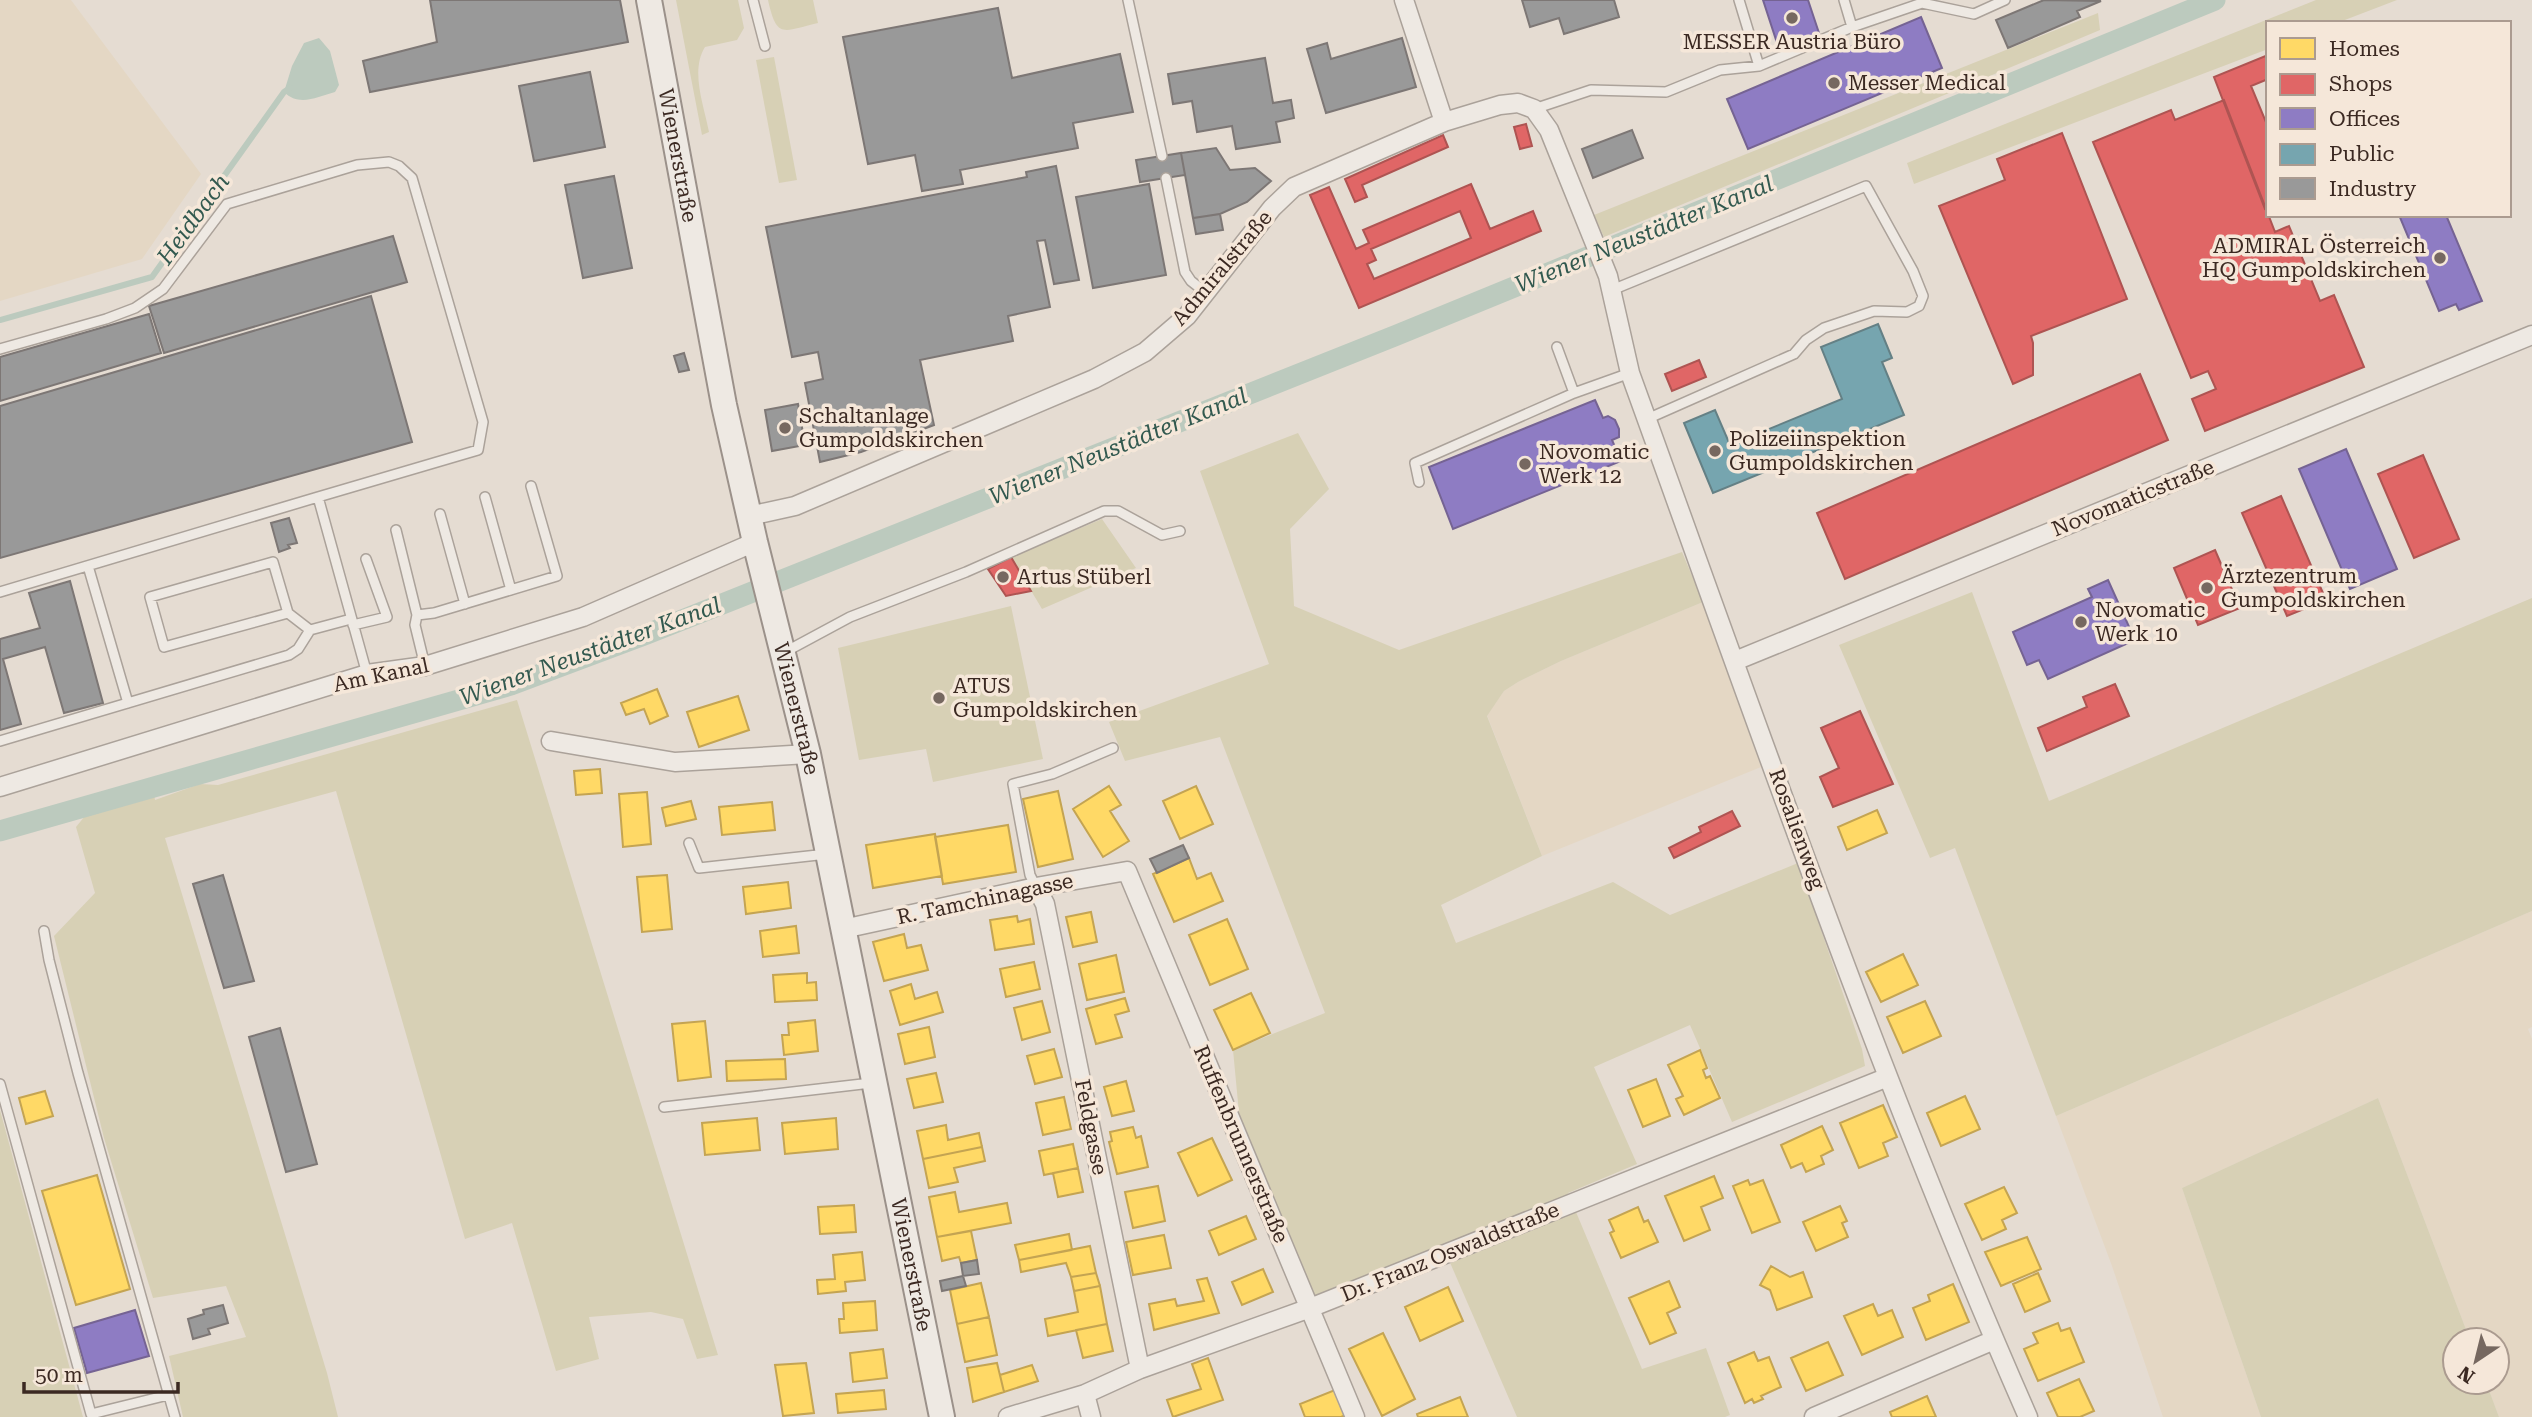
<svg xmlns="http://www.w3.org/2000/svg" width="2532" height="1417" font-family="'Roboto Serif',serif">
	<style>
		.farmland { fill: #e4d7c4 }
		.green { fill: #d7d0b5 }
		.water { fill: #bccabe }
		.homes { fill: #ffd966; stroke: #c4a452; stroke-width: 2 }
		.shops { fill: #e06666; stroke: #ae5452; stroke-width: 2; fill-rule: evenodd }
		.offices { fill: #8e7cc3; stroke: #756393; stroke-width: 2 }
		.public { fill: #76a5af; stroke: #648085; stroke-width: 2 }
		.industry { fill: #999; stroke: #7d7775; stroke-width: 2 }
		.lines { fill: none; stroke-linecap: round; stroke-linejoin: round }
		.stream { stroke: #bccabe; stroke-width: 6 }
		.canal { stroke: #bccabe; stroke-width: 21 }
		.lane-casing { stroke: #aba29a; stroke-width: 12 }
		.street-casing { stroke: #aba29a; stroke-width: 21 }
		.secondary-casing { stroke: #9b918a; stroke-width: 28 }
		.lane { stroke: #eee9e3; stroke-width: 9 }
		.street { stroke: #eee9e3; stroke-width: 18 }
		.secondary { stroke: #eee9e3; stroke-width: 24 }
		.poi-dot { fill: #766860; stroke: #f5e7d9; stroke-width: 2.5 }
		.labels { text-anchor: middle; stroke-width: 7; stroke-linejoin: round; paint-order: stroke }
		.poi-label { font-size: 21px; fill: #3b2922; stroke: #f5e7d9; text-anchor: start }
		.street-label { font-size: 21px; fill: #3b2922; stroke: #f5e7d9 }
		.water-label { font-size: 23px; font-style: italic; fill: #32594f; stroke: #f5e7d9 }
	</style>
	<rect width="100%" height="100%" fill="#e5dcd2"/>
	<path class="farmland" d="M0,0h71l130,174 -59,85 -142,42z
		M1703,602l58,165 -219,89 -55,-141 17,-24 14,-9 43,-21z
		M2532,911v116l-4,2 4,10v378h-33l-13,-35h11v-42h-27l-92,-242 -196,90 79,229h-98l-51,-151 -56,-150z"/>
	<path class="green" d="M676,0h62l6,28 -7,12 -32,7c-15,24 -1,58 4,85l-7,3z
		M768,0h45l5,23c-35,8 -41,17 -50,-23z
		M2316,0h81l-60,23h-69v26l-354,135 -7,-21z
		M2098,13l2,17 -496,207 -10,-22z
		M774,57l23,123 -18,3 -23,-123z
		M1298,433l31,56 -39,40 4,77 105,44 283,-98 21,50 -142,59 -43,21 -14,9 -17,25 55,140 -101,49 15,38 157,-61 57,33 128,-52 64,186 3,17 -133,56 -42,-97 -96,42 43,97 -69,29 74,176 64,-21 24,67 -5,2h-208l-72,-166 -129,48 -77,-186 -6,-63 92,-37 -105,-276 -95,24 -16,-39 160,-58 -69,-193z
		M1102,519l34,49 -94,41 -31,-52z
		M1972,592l77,209 483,-203v313l-476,205 -101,-268 -25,10 -91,-213z
		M1011,606l32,153 -110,23 -7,-33 -67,11 -21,-112z
		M517,700l201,655 -21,4 -14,-40 -32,-7 -62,5 10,42 -43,12 -44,-148 -47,16 -129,-448 -171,47 162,535 11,44h-155l-14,-61 77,-19 -20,-51 -73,12 -49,-160 -50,-202 41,-43 -19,-66 13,-16 65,-17 1,6 45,-16 18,1z
		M2378,1098l92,242h-15v42h31l13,35h-238l-79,-229z
		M0,1110l83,307h-83z"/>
	<path class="water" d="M319,38l11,13 9,34 -4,7c-18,5 -36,15 -51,0l8,-26 12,-23z"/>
	<path class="homes" d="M657,689l11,27 -18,8 -6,-15 -18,6 -5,-12z
		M738,696l11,34 -50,17 -12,-35z
		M600,769l2,24 -26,2 -2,-24z
		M1109,786l12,19 -11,6 19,30 -26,16 -30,-48z
		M1196,786l17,38 -33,15 -17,-38z
		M1058,791l15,68 -35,8 -15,-68z
		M647,792l4,52 -28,3 -4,-53z
		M691,801l5,18 -30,7 -4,-18z
		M772,802l3,28 -53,5 -3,-28z
		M1877,810l10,23 -40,17 -9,-23z
		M1008,825l8,47 -73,12 -8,-47z
		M935,834l7,42 -69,12 -7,-43z
		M1189,858l8,21 14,-6 12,28 -49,21 -21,-48z
		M667,875l5,54 -30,3 -5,-55z
		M788,882l3,26 -45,6 -3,-27z
		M1091,912l6,30 -24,5 -7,-30z
		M1017,916l1,6 12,-3 4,25 -39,6 -5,-30z
		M1227,919l21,50 -38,16 -21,-50z
		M796,926l3,27 -36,4 -3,-26z
		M904,934l3,14 14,-3 7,25 -44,11 -11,-39z
		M1903,954l15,31 -37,17 -15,-30z
		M1116,955l8,37 -37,8 -8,-36z
		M1034,962l6,27 -34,8 -6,-28z
		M807,973v10l9,-1 1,18 -42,2 -2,-27z
		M911,984l4,15 22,-7 6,20 -43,13 -10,-34z
		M1251,993l19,40 -37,17 -19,-40z
		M1125,998l4,13 -14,4 7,22 -26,7 -10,-35z
		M1042,1001l8,31 -28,8 -8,-32z
		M1925,1001l16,35 -38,17 -16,-36z
		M815,1020l3,31 -34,4 -2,-20h7l-1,-12z
		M705,1021l6,56 -33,4 -6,-57z
		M929,1027l6,30 -30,7 -7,-30z
		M1054,1049l8,28 -27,7 -8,-28z
		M1700,1050l7,18 -4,2 3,8 4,-2 10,22 -36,17 -8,-16 7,-3 -15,-31z
		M785,1059l1,20 -59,2 -1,-20z
		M936,1073l7,29 -29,6 -7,-29z
		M1656,1079l14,37 -27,11 -15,-37z
		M1126,1081l8,30 -22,5 -8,-29z
		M45,1091l8,25 -27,8 -7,-26z
		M1965,1096l15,33 -39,17 -14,-33z
		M1064,1097l7,32 -28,6 -7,-32z
		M1883,1105l14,32 -14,6 5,13 -29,12 -19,-45z
		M757,1118l3,32 -55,5 -3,-32z
		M836,1118l2,31 -53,5 -3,-31z
		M946,1125l2,15 31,-7 3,14 -59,12 -6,-28z
		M1822,1126l11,24 -12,6 3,8 -18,8 -4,-9 -11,5 -10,-23z
		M1133,1127l3,11 5,-2 7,31 -31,7 -8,-32 3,-1 -2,-9z
		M1212,1138l20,42 -34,16 -20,-43z
		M1073,1144l5,24 -34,7 -5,-24z
		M982,1147l3,14 -31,7 4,14 -29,6 -6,-29z
		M1078,1168l5,24 -25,5 -5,-24z
		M97,1175l33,114 -54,16 -34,-114z
		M1714,1176l9,22 -22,9 9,23 -26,11 -19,-45z
		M1748,1180l2,5 13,-5 17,42 -28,11 -19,-47z
		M1158,1186l7,35 -32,7 -8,-36z
		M2004,1187l13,26 -15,7 4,9 -24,11 -17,-36z
		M955,1192l4,20 48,-9 4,20 -74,14 -8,-40z
		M854,1205l2,27 -36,2 -2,-27z
		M1840,1206l7,15 -5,2 6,14 -32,14 -13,-29z
		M1638,1207l6,15 4,-2 10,22 -37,16 -11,-25 4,-2 -5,-11z
		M1246,1216l10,23 -37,16 -10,-24z
		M971,1231l6,29 -16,3 -2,-6 -17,4 -5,-24z
		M1069,1234l3,16 -53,10 -4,-15z
		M1164,1235l7,33 -38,7 -7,-33z
		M2027,1237l14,32 -40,17 -16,-34z
		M1090,1246l6,27 -25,4 -5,-14 -45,9 -2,-12z
		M862,1252l3,28 -20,2 1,9 -28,3 -1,-14 18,-1 -2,-24z
		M1771,1266l19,11 13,-5 9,25 -35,13 -7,-20 -10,-5z
		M1263,1269l10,23 -31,13 -10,-23z
		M1096,1273l4,13 -26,5 -3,-14z
		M2038,1273l12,28 -25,11 -12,-28z
		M1207,1278l12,35 -65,17 -5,-26 26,-5 2,7 27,-5 -7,-21z
		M1669,1281l11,26 -13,6 9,20 -26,11 -21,-46z
		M981,1283l8,34 -32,7 -7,-34z
		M1953,1284l16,38 -43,18 -13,-32 17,-7 -2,-6z
		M1100,1286l7,38 -59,12 -3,-17 33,-7 -4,-21z
		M1448,1287l15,34 -43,20 -15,-34z
		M875,1301l2,29 -37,3 -1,-14h5l-1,-16z
		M1873,1304l5,12 14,-6 11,27 -41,18 -18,-39z
		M989,1317l8,38 -32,7 -8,-38z
		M2058,1323l3,8 9,-3 14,34 -46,19 -14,-32 14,-6 -5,-10z
		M1107,1324l6,27 -30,7 -7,-28z
		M1383,1333l32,66 -33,17 -33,-67z
		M1828,1342l15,33 -37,16 -15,-33z
		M883,1349l4,29 -34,4 -3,-29z
		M1754,1352l4,9 11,-4 12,30 -20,9 2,3 -9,4 -2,-4 -7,4 -17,-40z
		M1208,1358l15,42 -50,17 -6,-17 34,-11 -9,-25z
		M806,1363l8,50 -31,3 -8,-51z
		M997,1363l7,29 -31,10 -6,-34z
		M1032,1365l6,16 -34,11 -4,-17z
		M2079,1379l15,32 -14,6h-22l-11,-24z
		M884,1390l2,19 -48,4 -2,-19z
		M1335,1390l11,25 -5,2h-36l-5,-13z
		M1927,1396l9,21h-44l-2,-5z
		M1460,1397l8,20h-50l-1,-3z"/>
	<path class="shops" d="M2268,55v24l-17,7 17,41v81l-3,1 -51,-132z
		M2224,100l51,132 14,-6 31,75 14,-6 30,72 -159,64 -13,-32 24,-10 -8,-18 -17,7 -98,-236 78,-32 4,10z
		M1526,124l6,22 -12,3 -6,-22z
		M2062,133l65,166 -96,37 2,7v32l-20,9 -74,-178 66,-26 -8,-21z
		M1443,135l5,12 -86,38 5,12 -12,5 -10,-23z
		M1471,184l19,45 43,-18 8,20 -182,77 -49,-113 19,-8 27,62 13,-6 -6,-13zM1460,211l11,27 -97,41 -7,-15 9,-4 -5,-11z
		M1699,360l7,17 -34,14 -7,-17z
		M2140,374l28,66 -323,139 -28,-66z
		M2423,455l36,84 -45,19 -36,-84z
		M2281,496l45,104 -39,16 -45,-103z
		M2215,550l25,58 -42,17 -24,-57z
		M1011,557l20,34 -25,5 -18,-27z
		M2115,684l14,32 -82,35 -9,-23 49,-21 -4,-10z
		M1860,711l33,73 -60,23 -13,-30 19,-9 -18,-40z
		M1732,811l8,15 -66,32 -5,-10 32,-16 -2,-5z"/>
	<path class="offices" d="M1763,0h45l12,36 -41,13z
		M1921,17l21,51 -194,81 -21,-50z
		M2399,215h47l36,86 -23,9 -3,-6 -17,7z
		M1595,400l8,18 5,-2 7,4 4,9v8l-7,3 9,21 -168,68 -24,-62z
		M2346,449l51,120 -47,20 -51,-120z
		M2108,580l27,60 -87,39 -9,-19 -12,5 -14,-33 79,-35 -4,-8z
		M135,1310l14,46 -62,17 -13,-45z"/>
	<path class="public" d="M1878,324l14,34 -10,4 22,53 -191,78 -29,-70 31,-13 15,35 112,-46 -21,-52z"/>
	<path class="industry" d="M430,0h190l8,42 -258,50 -7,-31 74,-19z
		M1522,0h92l5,17 -55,17 -5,-16 -29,9z
		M2044,0l57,1 -24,10 3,6 -72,31 -12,-28z
		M998,8l14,70 108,-24 13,58 -60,11 5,25 -118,22 3,14 -41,7 -7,-36 -47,9 -25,-127z
		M1402,38l14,49 -90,26 -19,-64 20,-6 4,16z
		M1265,58l8,45 18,-3 3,18 -18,4 4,20 -44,7 -4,-23 -35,6 -5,-31 -19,3 -5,-30z
		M590,72l15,75 -71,14 -15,-75z
		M1632,130l11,28 -50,20 -11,-29z
		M1216,148l14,22 25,-2 16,13 -24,21 -27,12 -27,4 -12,-65z
		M1181,153l4,22 -45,7 -4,-22z
		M1056,166l23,114 -25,4 -9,-44 -8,1 13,66 -42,9 5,25 -93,19 14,65 -73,27 -41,10 -15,-79 18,-4 -5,-27 -26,5 -26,-130 261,-50 -1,-5z
		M614,176l18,92 -49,10 -18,-93z
		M1149,184l17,91 -73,13 -17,-91z
		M1220,214l3,16 -27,4 -3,-16z
		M393,236l14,46 -243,71 -15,-47z
		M371,296l41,146 -412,116v-152z
		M149,314l12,39 -161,48v-44z
		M684,353l5,17 -10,2 -5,-16z
		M798,404l7,41 -33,6 -7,-41z
		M289,518l8,25 -9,2 2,3 -11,4 -8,-29z
		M70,581l33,122 -39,10 -19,-66 -42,12 18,65 -21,6v-91l40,-11 -11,-35z
		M1183,845l6,13 -32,15 -7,-14z
		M223,875l31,106 -30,7 -31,-104z
		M280,1028l37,136 -31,8 -37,-135z
		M977,1260l2,14 -16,2 -2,-13z
		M963,1276l3,10 -24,5 -2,-10z
		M223,1305l5,18 -20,6 2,5 -17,5 -5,-20 16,-5 -1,-4z"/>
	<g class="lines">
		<path class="stream" d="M0,320l152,-43 132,-185 6,-4"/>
		<path class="canal" d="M0,831l511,-146 136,-51 750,-299 818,-335"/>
		<g class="lane-casing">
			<path id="lane" d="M753,0l12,46
				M1128,0l34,156
				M1739,0l20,66
				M1852,27l70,-24 52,11 31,-14
				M1534,109l57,-19 75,2 54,-22 39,-4 93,-39 -8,-27
				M1166,178l19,94 6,9 14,11
				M1612,290l254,-104 47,85 10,25 -4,10 -12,6 -33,-1 -50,17 -18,12 -12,14 -147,65
				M1557,347l17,46
				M0,349l106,-30 29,-11 28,-19 64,-85 130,-39 32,-3 10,4 13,12 71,244 -5,28 -160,47 49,177
				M1419,482l-4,-19 159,-70 56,-20
				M485,497l26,93
				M440,514l25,90
				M396,530l21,85 -2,10 10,41
				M88,566l40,137
				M0,592l318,-95
				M288,613l-15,-51 -123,35 14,50 124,-34 22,17
				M417,615l17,-2 123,-37 -26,-90
				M353,625l34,-8 -21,-58
				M785,652l65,-35 116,-45 138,-61h14l44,24 18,-4
				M0,741l289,-86 9,-6 12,-19 41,-11
				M689,843l10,25 128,-14
				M1036,887l-6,-12 -17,-91 39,-10 61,-26
				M44,931l5,29 29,113 97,344
				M0,1084l91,330 77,-19
				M664,1107l207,-24"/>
		</g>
		<g class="street-casing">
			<path id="street" d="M1404,0l40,122
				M749,516l46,-10 299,-127 51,-27 42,-36 85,-108 22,-21 150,-65 56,-17 18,-2 16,6 15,21 59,146 22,97c127,350 248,703 398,1044
				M1735,661l797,-326
				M551,741l124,21 133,-8
				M0,787l367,-113 58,-8 158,-49 172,-75
				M1036,887l9,17 95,465
				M843,929l193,-42 91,-16 228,546
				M1085,1394l6,23
				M1008,1417l77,-23 55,-25 170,-61 578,-231
				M1814,1417l180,-77"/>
		</g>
		<g class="secondary-casing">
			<g id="secondary">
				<path id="s1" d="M649,0l75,405 31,137 53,212 134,663"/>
			</g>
		</g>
		<use href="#lane" class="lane"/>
		<use href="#street" class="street"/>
		<use href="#secondary" class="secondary"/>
	</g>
	<g class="poi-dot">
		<circle cx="1792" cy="18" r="7"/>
		<circle cx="1834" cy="83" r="7"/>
		<circle cx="2440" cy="258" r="7"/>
		<circle cx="785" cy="428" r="7"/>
		<circle cx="1715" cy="451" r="7"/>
		<circle cx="1525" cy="464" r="7"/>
		<circle cx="1003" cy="577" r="7"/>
		<circle cx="2207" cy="588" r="7"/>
		<circle cx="2081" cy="622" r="7"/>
		<circle cx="939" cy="698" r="7"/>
	</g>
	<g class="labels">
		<g class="poi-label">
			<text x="1792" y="49" text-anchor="middle">MESSER Austria Büro</text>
			<text x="1848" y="90">Messer Medical</text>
			<text x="2426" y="253" text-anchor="end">ADMIRAL Österreich<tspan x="2426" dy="24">HQ Gumpoldskirchen</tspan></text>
			<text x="799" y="423">Schaltanlage<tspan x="799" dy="24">Gumpoldskirchen</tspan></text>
			<text x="1729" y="446">Polizeiinspektion<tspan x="1729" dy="24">Gumpoldskirchen</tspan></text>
			<text x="1539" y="459">Novomatic<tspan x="1539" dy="24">Werk 12</tspan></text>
			<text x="2221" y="583">Ärztezentrum<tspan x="2221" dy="24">Gumpoldskirchen</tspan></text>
			<text x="1017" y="584">Artus Stüberl</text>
			<text x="2095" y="617">Novomatic<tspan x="2095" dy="24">Werk 10</tspan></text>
			<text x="953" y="693">ATUS<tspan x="953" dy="24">Gumpoldskirchen</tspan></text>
		</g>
		<g class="street-label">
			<text dy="7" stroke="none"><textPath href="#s1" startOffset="158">Wienerstraße</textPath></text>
			<text transform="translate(1222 268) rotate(-50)" y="7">Admiralstraße</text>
			<text transform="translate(2133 498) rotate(-22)" y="7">Novomaticstraße</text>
			<text transform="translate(381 675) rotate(-12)" y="7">Am Kanal</text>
			<text dy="7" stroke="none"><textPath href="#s1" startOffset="724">Wienerstraße</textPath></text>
			<text transform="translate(1797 829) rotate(70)" y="7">Rosalienweg</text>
			<text transform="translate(985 899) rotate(-12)" y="7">R. Tamchinagasse</text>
			<text transform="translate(1091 1127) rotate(79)" y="7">Feldgasse</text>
			<text transform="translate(1241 1144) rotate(67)" y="7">Ruffenbrunnerstraße</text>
			<text transform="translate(1450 1252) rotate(-22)" y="7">Dr. Franz Oswaldstraße</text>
			<text dy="7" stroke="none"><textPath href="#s1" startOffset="1292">Wienerstraße</textPath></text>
		</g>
		<g class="water-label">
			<text transform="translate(193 219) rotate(-54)" y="8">Heidbach</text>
			<text transform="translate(1644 234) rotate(-22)" y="8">Wiener Neustädter Kanal</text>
			<text transform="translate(1118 446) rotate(-22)" y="8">Wiener Neustädter Kanal</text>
			<text transform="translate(590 651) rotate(-20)" y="8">Wiener Neustädter Kanal</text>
		</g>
	</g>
	<rect x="2266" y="21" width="245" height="196" fill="#f5e7d9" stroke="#ab9b90" stroke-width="2"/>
	<rect x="2280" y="38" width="35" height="21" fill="#ffd966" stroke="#ab9b90" stroke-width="2"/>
	<text x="2329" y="56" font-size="21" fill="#3b2922">Homes</text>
	<rect x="2280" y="74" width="35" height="21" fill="#e06666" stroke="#ab9b90" stroke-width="2"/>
	<text x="2329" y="91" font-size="21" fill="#3b2922">Shops</text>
	<rect x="2280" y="108" width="35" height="21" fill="#8e7cc3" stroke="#ab9b90" stroke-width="2"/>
	<text x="2329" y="126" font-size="21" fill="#3b2922">Offices</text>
	<rect x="2280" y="144" width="35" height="21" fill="#76a5af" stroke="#ab9b90" stroke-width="2"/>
	<text x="2329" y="161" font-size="21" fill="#3b2922">Public</text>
	<rect x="2280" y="178" width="35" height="21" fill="#999999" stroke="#ab9b90" stroke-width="2"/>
	<text x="2329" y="196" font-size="21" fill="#3b2922">Industry</text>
	<g transform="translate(2476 1361) rotate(215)"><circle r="33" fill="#f5e7d9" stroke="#ab9b90" stroke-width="2"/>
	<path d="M0-5L12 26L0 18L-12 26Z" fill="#766860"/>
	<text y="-10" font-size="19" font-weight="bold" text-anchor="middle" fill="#3b2922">N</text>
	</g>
	<path d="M24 1382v10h154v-10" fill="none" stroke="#3b2922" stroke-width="3.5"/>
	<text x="35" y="1382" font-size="21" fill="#3b2922" stroke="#f5e7d9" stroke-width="5" paint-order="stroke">50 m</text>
</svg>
